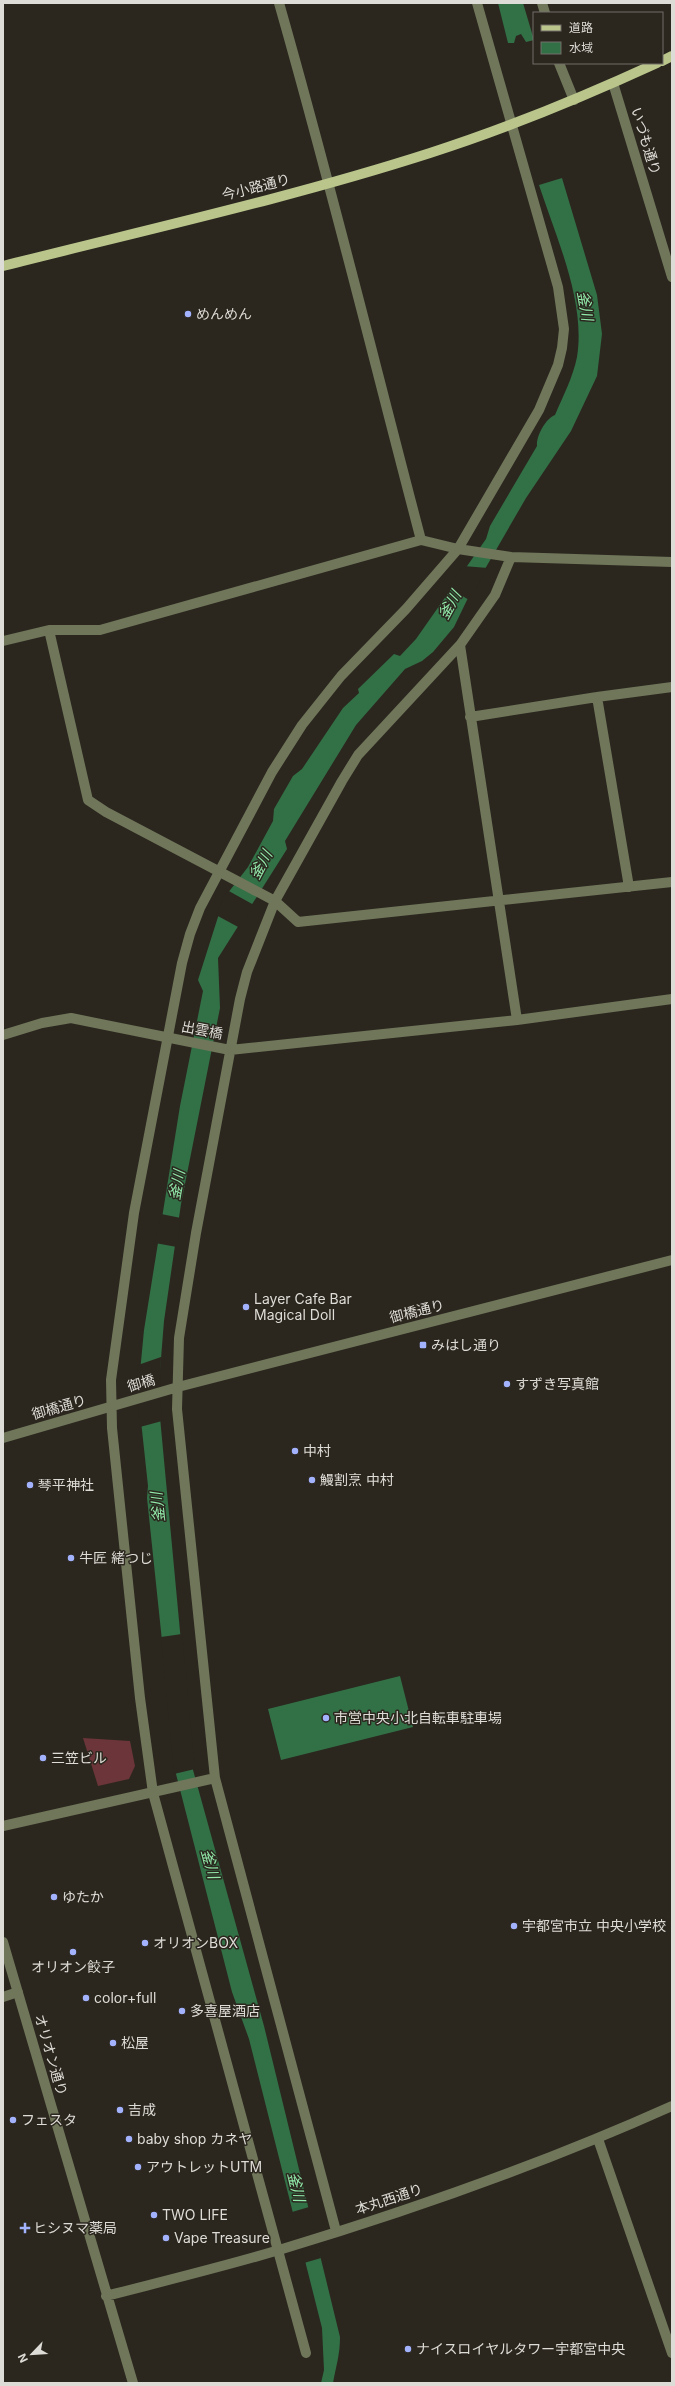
<svg xmlns="http://www.w3.org/2000/svg" width="675" height="2386" font-family="Inter,'Noto Sans JP',sans-serif">
	<style>
		.green { fill: #6b3539 }
		.water { fill: #327046 }
		.pier { fill: #2b271f }
		.lines { fill: none; stroke-linecap: round; stroke-linejoin: round }
		.minor { stroke: #70765a; stroke-width: 10 }
		.major { stroke: #b9c58b; stroke-width: 10 }
		.poi-dot { fill: #a3b2fd; stroke: #2b271f; stroke-width: 1.5 }
		.labels { text-anchor: middle; stroke-width: 3; stroke-linejoin: round; paint-order: stroke }
		.street-label { font-size: 14px; fill: #dedcd6; stroke: #2b271f }
		.poi-label { font-size: 14px; fill: #dedcd6; stroke: #2b271f; text-anchor: start }
		.water-label { font-size: 15px; font-style: italic; fill: #91e9aa; stroke: #2b271f }
	</style>
	<rect width="100%" height="100%" fill="#2b271f"/>
	<path class="green" d="M83,1738l47,3 5,25 -6,13 -31,7z"/>
	<path class="water" d="M498,3h25l11,37 -8,2 -5,-8 -5,2 -2,7h-6z
		M562,178l35,117 5,39 -5,42 -26,55 -45,67 -59,102 -13,27 -21,25 -11,9 -17,8 -49,56 -71,116 2,8 -69,109 2,50 -39,196 -17,117 -6,75 35,374 71,256 76,311c0,18 -4,29 -7,46h-12l3,-13 -2,-42 -73,-289 -17,-47 -56,-218 -29,-276 1,-12 -10,-93 6,-63 36,-224 23,-115 -5,-11 26,-82 24,-31 25,-46 1,-12 19,-33 9,-7 41,-61 16,-15 -1,-4 36,-35 6,2 16,-17 70,-100 4,-13 47,-80c-1,-10 9,-28 18,-31 8,-19 18,-38 22,-58 9,-55 -21,-120 -38,-172z
		M400,1676l13,51 -132,33 -13,-51z"/>
	<path class="pier" d="M463,566l25,2 -19,32 -21,-13z
		M227,890l27,15 -14,23 -24,-13z
		M161,1214l20,4 -4,29 -22,-4z
		M161,1357l-1,39 2,25 -22,6 -4,-34 2,-28z
		M182,1634l13,135 -21,5 -13,-137z
		M309,2207l12,51 -17,5 -12,-51z"/>
	<g class="lines">
		<path class="minor" d="M279,3c51,178 95,358 142,537
			M542,3l3,10
			M559,63l15,37
			M613,83l59,194
			M49,630l39,170 18,12 169,89 23,21 374,-40
			M3,641l46,-11h51l321,-90 37,9 53,8 161,5
			M460,645l57,375
			M470,717l127,-20
			M629,887l-32,-190 75,-10
			M3,1035l39,-12 29,-5 159,32 287,-30 155,-21
			M3,1438l175,-51 494,-127
			M3,1826l212,-48
			M3,1942l130,441
			M3,1997l15,-5
			M598,2139l74,214
			M336,2231l-121,-453 -38,-369 2,-71 17,-105 44,-234 7,-27 28,-71 67,-120 16,-26 102,-110 35,-50 16,-38
			M106,2296c58,-15 116,-29 173,-46 133,-40 266,-87 393,-144
			M306,2353l-153,-560 -13,-95 -28,-270 -1,-48 23,-167 48,-250 8,-29 10,-26 72,-136 30,-47 39,-49 65,-67 52,-60 81,-139 19,-45 4,-17 2,-19 -6,-42 -81,-284"/>
		<path class="major" d="M662,61l10,-5
			M3,266c142,-36 287,-68 427,-113 78,-25 153,-56 227,-90"/>
	</g>
	<g class="poi-dot">
		<circle cx="188" cy="314" r="4"/>
		<circle cx="246" cy="1307" r="4"/>
		<rect x="419" y="1341" width="8" height="8" rx="2"/>
		<circle cx="507" cy="1384" r="4"/>
		<circle cx="295" cy="1451" r="4"/>
		<circle cx="312" cy="1480" r="4"/>
		<circle cx="30" cy="1485" r="4"/>
		<circle cx="71" cy="1558" r="4"/>
		<circle cx="326" cy="1718" r="4"/>
		<circle cx="43" cy="1758" r="4"/>
		<circle cx="54" cy="1897" r="4"/>
		<circle cx="514" cy="1926" r="4"/>
		<circle cx="145" cy="1943" r="4"/>
		<circle cx="73" cy="1952" r="4"/>
		<circle cx="86" cy="1998" r="4"/>
		<circle cx="182" cy="2011" r="4"/>
		<circle cx="113" cy="2043" r="4"/>
		<circle cx="120" cy="2110" r="4"/>
		<circle cx="13" cy="2120" r="4"/>
		<circle cx="129" cy="2139" r="4"/>
		<circle cx="138" cy="2167" r="4"/>
		<circle cx="154" cy="2215" r="4"/>
		<path d="M23 2222h4v4h4v4h-4v4h-4v-4h-4v-4h4z"/>
		<circle cx="166" cy="2238" r="4"/>
		<circle cx="408" cy="2349" r="4"/>
	</g>
	<g class="labels">
		<g class="street-label">
			<text transform="translate(646 141) rotate(73)" y="5">いづも通り</text>
			<text transform="translate(256 187) rotate(-14)" y="5">今小路通り</text>
			<text transform="translate(202 1030) rotate(11)" y="5">出雲橋</text>
			<text transform="translate(417 1311) rotate(-14)" y="5">御橋通り</text>
			<text transform="translate(141 1383) rotate(-16)" y="5">御橋</text>
			<text transform="translate(59 1407) rotate(-16)" y="5">御橋通り</text>
			<text transform="translate(51 2055) rotate(74)" y="5">オリオン通り</text>
			<text transform="translate(389 2199) rotate(-18)" y="5">本丸西通り</text>
		</g>
		<g class="poi-label">
			<text x="196" y="319">めんめん</text>
			<text x="254" y="1304">Layer Cafe Bar<tspan x="254" dy="16">Magical Doll</tspan></text>
			<text x="431" y="1350">みはし通り</text>
			<text x="515" y="1389">すずき写真館</text>
			<text x="303" y="1456">中村</text>
			<text x="320" y="1485">鰻割烹 中村</text>
			<text x="38" y="1490">琴平神社</text>
			<text x="79" y="1563">牛匠 緒つじ</text>
			<text x="334" y="1723">市営中央小北自転車駐車場</text>
			<text x="51" y="1763">三笠ビル</text>
			<text x="62" y="1902">ゆたか</text>
			<text x="522" y="1931">宇都宮市立 中央小学校</text>
			<text x="153" y="1948">オリオンBOX</text>
			<text x="73" y="1972" text-anchor="middle">オリオン餃子</text>
			<text x="94" y="2003">color+full</text>
			<text x="190" y="2016">多喜屋酒店</text>
			<text x="121" y="2048">松屋</text>
			<text x="128" y="2115">吉成</text>
			<text x="21" y="2125">フェスタ</text>
			<text x="137" y="2144">baby shop カネヤ</text>
			<text x="146" y="2172">アウトレットUTM</text>
			<text x="162" y="2220">TWO LIFE</text>
			<text x="33" y="2233">ヒシヌマ薬局</text>
			<text x="174" y="2243">Vape Treasure</text>
			<text x="416" y="2354">ナイスロイヤルタワー宇都宮中央</text>
		</g>
		<g class="water-label">
			<text transform="translate(585 306) rotate(80)" y="5">釜川</text>
			<text transform="translate(450 605) rotate(-61)" y="5">釜川</text>
			<text transform="translate(261 865) rotate(-62)" y="5">釜川</text>
			<text transform="translate(177 1185) rotate(-80)" y="5">釜川</text>
			<text transform="translate(158 1507) rotate(-96)" y="5">釜川</text>
			<text transform="translate(210 1864) rotate(75)" y="5">釜川</text>
			<text transform="translate(296 2187) rotate(77)" y="5">釜川</text>
		</g>
	</g>
	<rect width="675" height="2386" fill="none" stroke="#dedcd6" stroke-width="8"/>
	<rect x="533" y="12" width="130" height="52" fill="#2b271f" stroke="#736f68"/>
	<rect x="541" y="25" width="20" height="6" fill="#b9c58b" stroke="#736f68"/>
	<text x="569" y="32" font-size="12" fill="#dedcd6">道路</text>
	<rect x="541" y="42" width="20" height="12" fill="#327046" stroke="#736f68"/>
	<text x="569" y="52" font-size="12" fill="#dedcd6">水域</text>
	<g transform="translate(32 2354) rotate(245)" stroke="#2b271f" stroke-width="3" paint-order="stroke">
	<path d="M0-3L7 15L0 10L-7 15Z" fill="#dedcd6"/>
	<text y="-6" font-size="11" font-weight="bold" text-anchor="middle" fill="#dedcd6">N</text>
	</g>
</svg>
